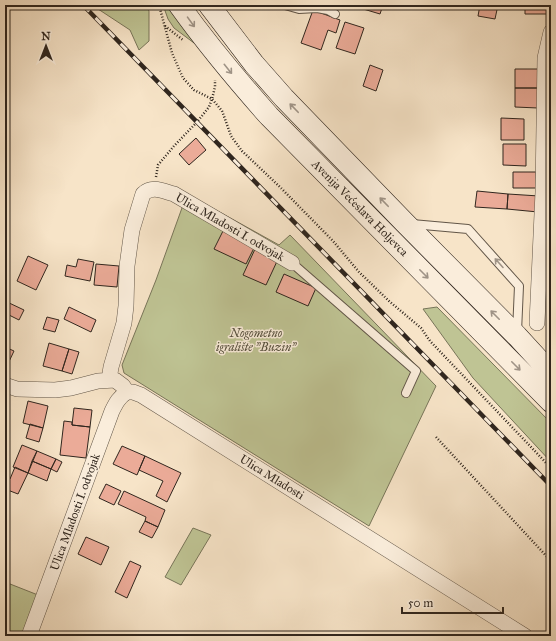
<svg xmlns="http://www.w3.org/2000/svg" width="556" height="641" font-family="'IM FELL Great Primer',serif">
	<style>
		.green { fill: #bfc494; stroke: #787559 }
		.building { fill: #ebab98; stroke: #30261e }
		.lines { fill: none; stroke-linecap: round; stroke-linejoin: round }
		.service-casing { stroke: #625648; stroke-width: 10 }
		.minor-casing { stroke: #625648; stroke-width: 16 }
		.secondary-casing { stroke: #30261e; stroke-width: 22 }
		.path { stroke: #30261e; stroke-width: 2.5; stroke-dasharray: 1 2; stroke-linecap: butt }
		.service { stroke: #faeddb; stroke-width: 8 }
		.minor { stroke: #faeddb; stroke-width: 15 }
		.secondary { stroke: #faeddb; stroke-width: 21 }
		.rail-casing { stroke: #30261e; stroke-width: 4.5 }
		.rail { stroke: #faeddb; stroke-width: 3; stroke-dasharray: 9; stroke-linecap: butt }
		.oneway { stroke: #9f9386 }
		.labels { text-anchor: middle; stroke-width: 3; stroke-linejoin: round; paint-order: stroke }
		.street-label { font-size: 12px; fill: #30261e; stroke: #faeddb }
		.park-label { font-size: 12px; font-style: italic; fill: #544e3c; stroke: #faeddb }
	</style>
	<rect width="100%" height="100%" fill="#f7e4c8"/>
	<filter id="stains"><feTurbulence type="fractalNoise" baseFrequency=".005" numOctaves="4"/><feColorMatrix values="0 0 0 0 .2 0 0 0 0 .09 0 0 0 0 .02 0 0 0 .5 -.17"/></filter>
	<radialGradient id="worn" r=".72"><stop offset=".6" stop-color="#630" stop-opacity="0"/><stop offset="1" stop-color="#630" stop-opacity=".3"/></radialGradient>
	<path class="green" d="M93,5h53l3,6v30l-10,9 -9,-20 -35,-23z
		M163,5h6l25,38 -20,-15 -6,-9z
		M187,194l92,51 11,-10 146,151 -67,140 -245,-153 -2,-8 34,-85z
		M437,307l114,116v39l-78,-84 -50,-69z
		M193,528l18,7 -30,50 -16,-8z
		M5,582l33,13 -15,41h-18z"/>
	<path class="building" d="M361,5h22l-3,9 -20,-6z
		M480,5h18l-3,14 -17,-3z
		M511,5h38v9h-24v-9z
		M313,10l27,10 -4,13 -8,-3 -7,20 -20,-7z
		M345,22l19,6 -9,26 -19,-6z
		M370,65l13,5 -7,21 -13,-5z
		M515,69h24v19h-24z
		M515,88h24l-1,20 -23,-1z
		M501,118l23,1v21h-23z
		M196,138l10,12 -17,15 -10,-11z
		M503,144h23v22l-23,-1z
		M513,172h23v16h-23z
		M477,191l31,3 -1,15 -32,-2z
		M508,194l31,2 -1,16 -31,-3z
		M223,231l32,15 -9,18 -32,-15z
		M256,247l23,10 -13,28 -23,-10z
		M28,256l20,9 -12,25 -19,-9z
		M78,259l16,3 -4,19 -25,-5 2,-11 9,2z
		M96,264l23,2 -2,21 -23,-2z
		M284,274l32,14 -8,18 -32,-14z
		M5,301l19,9 -5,10 -14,-7z
		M69,307l27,13 -5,12 -27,-13z
		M47,317l12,3 -4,12 -12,-3z
		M49,343l20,6 -7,22 -19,-5z
		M5,347l9,4 -8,17 -1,-1z
		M69,349l10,3 -7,22 -10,-3z
		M28,401l20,5 -5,22 -20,-5z
		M74,408l18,2 -2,17 -18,-2z
		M64,421l8,1v3l18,2 -4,31 -26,-3z
		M30,424l13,4 -4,14 -13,-4z
		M22,445l15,6 -9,22 -15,-6z
		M122,446l23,10 -8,19 -24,-11z
		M37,451l19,8 -5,10 -19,-8z
		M145,456l36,17 -14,29 -11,-6 7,-15 -24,-11z
		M56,459l6,3 -5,10 -6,-3z
		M32,461l19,8 -4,12 -19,-8z
		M15,467l13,6 -10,21 -13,-5v-12l5,2z
		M106,484l15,7 -7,14 -15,-7z
		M124,491l41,19 -7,17 -13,-6 1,-4 -28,-13z
		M145,521l13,6 -6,11 -13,-6z
		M86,537l23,10 -8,18 -23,-11z
		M130,561l11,5 -14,32 -12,-6z"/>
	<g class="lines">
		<g class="service-casing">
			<path id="service" d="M285,5l14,4 18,-1 11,2 7,4
				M412,224l56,5 51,57 -2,46
				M292,263l124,108 -10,22"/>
		</g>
		<g class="minor-casing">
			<path id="minor" d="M537,323l6,-131 2,-134 6,-26
				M109,380l2,-13 13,-44 2,-17 1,-40 5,-36 11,-36c9,-9 20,-3 31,0l118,69
				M5,385l12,4 38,1 16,-2 27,-7 17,-1 8,6 4,6
				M127,392h6l8,3 384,241
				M29,636l83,-225c4,-8 7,-14 15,-19"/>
		</g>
		<g class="secondary-casing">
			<path id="secondary" d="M179,5c28,39 58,75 90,111l282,286
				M209,5l45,59 30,34 121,125 112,113 34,37"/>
		</g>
		<path class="path" d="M159,5l13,48 11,25 11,12 18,9 6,7 4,5 3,8 6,17 11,15 38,36 53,54 26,31 30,29 32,27 9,13 121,127
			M165,26l18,14
			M156,177l2,-12 16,-19 23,-24 12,-15 3,-8 3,-12v-7
			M436,437l115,124"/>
		<use href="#service" class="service"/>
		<use href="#minor" class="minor"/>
		<use href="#secondary" class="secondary"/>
		<g class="rail-casing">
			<path id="rail" d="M83,5l468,481"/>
		</g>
		<use href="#rail" class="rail"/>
	</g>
	<defs><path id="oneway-shaft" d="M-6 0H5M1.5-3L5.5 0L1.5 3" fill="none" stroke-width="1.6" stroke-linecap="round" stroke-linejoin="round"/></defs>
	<g class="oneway">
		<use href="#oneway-shaft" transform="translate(191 22) rotate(54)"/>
		<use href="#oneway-shaft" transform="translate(228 69) rotate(51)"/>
		<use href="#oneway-shaft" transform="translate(294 108) rotate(-134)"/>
		<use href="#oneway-shaft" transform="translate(384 202) rotate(-134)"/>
		<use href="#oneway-shaft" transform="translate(499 263) rotate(-132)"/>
		<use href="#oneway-shaft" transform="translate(424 274) rotate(45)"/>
		<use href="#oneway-shaft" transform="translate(495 315) rotate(-135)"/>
		<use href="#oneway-shaft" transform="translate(516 366) rotate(45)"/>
	</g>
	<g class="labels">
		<g class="street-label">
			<text transform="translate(360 208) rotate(45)" y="4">Avenija Većeslava Holjevca</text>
			<text transform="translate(230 227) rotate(30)" y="4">Ulica Mladosti I. odvojak</text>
			<text transform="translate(272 477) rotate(32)" y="4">Ulica Mladosti</text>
			<text transform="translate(75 512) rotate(-70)" y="4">Ulica Mladosti I. odvojak</text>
		</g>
		<g class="park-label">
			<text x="256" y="337">Nogometno<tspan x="256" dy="14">igralište "Buzin"</tspan></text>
		</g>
	</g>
	<rect width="556" height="641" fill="none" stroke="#f7e4c8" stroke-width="20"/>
	<rect x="6" y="6" width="544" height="629" fill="none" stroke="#30261e" stroke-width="2"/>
	<rect x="10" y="10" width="536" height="621" fill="none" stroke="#30261e"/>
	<g transform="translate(46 46)" stroke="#faeddb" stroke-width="3" paint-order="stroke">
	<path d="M0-3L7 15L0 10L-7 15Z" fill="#30261e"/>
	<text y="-6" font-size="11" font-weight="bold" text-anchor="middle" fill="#30261e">N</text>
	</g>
	<path d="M402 607v6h101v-6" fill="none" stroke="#30261e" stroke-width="2"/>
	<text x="408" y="607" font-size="12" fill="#30261e" stroke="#faeddb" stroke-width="3" paint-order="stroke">50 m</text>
	<rect width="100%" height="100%" filter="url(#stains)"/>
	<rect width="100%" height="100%" fill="url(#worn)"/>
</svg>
